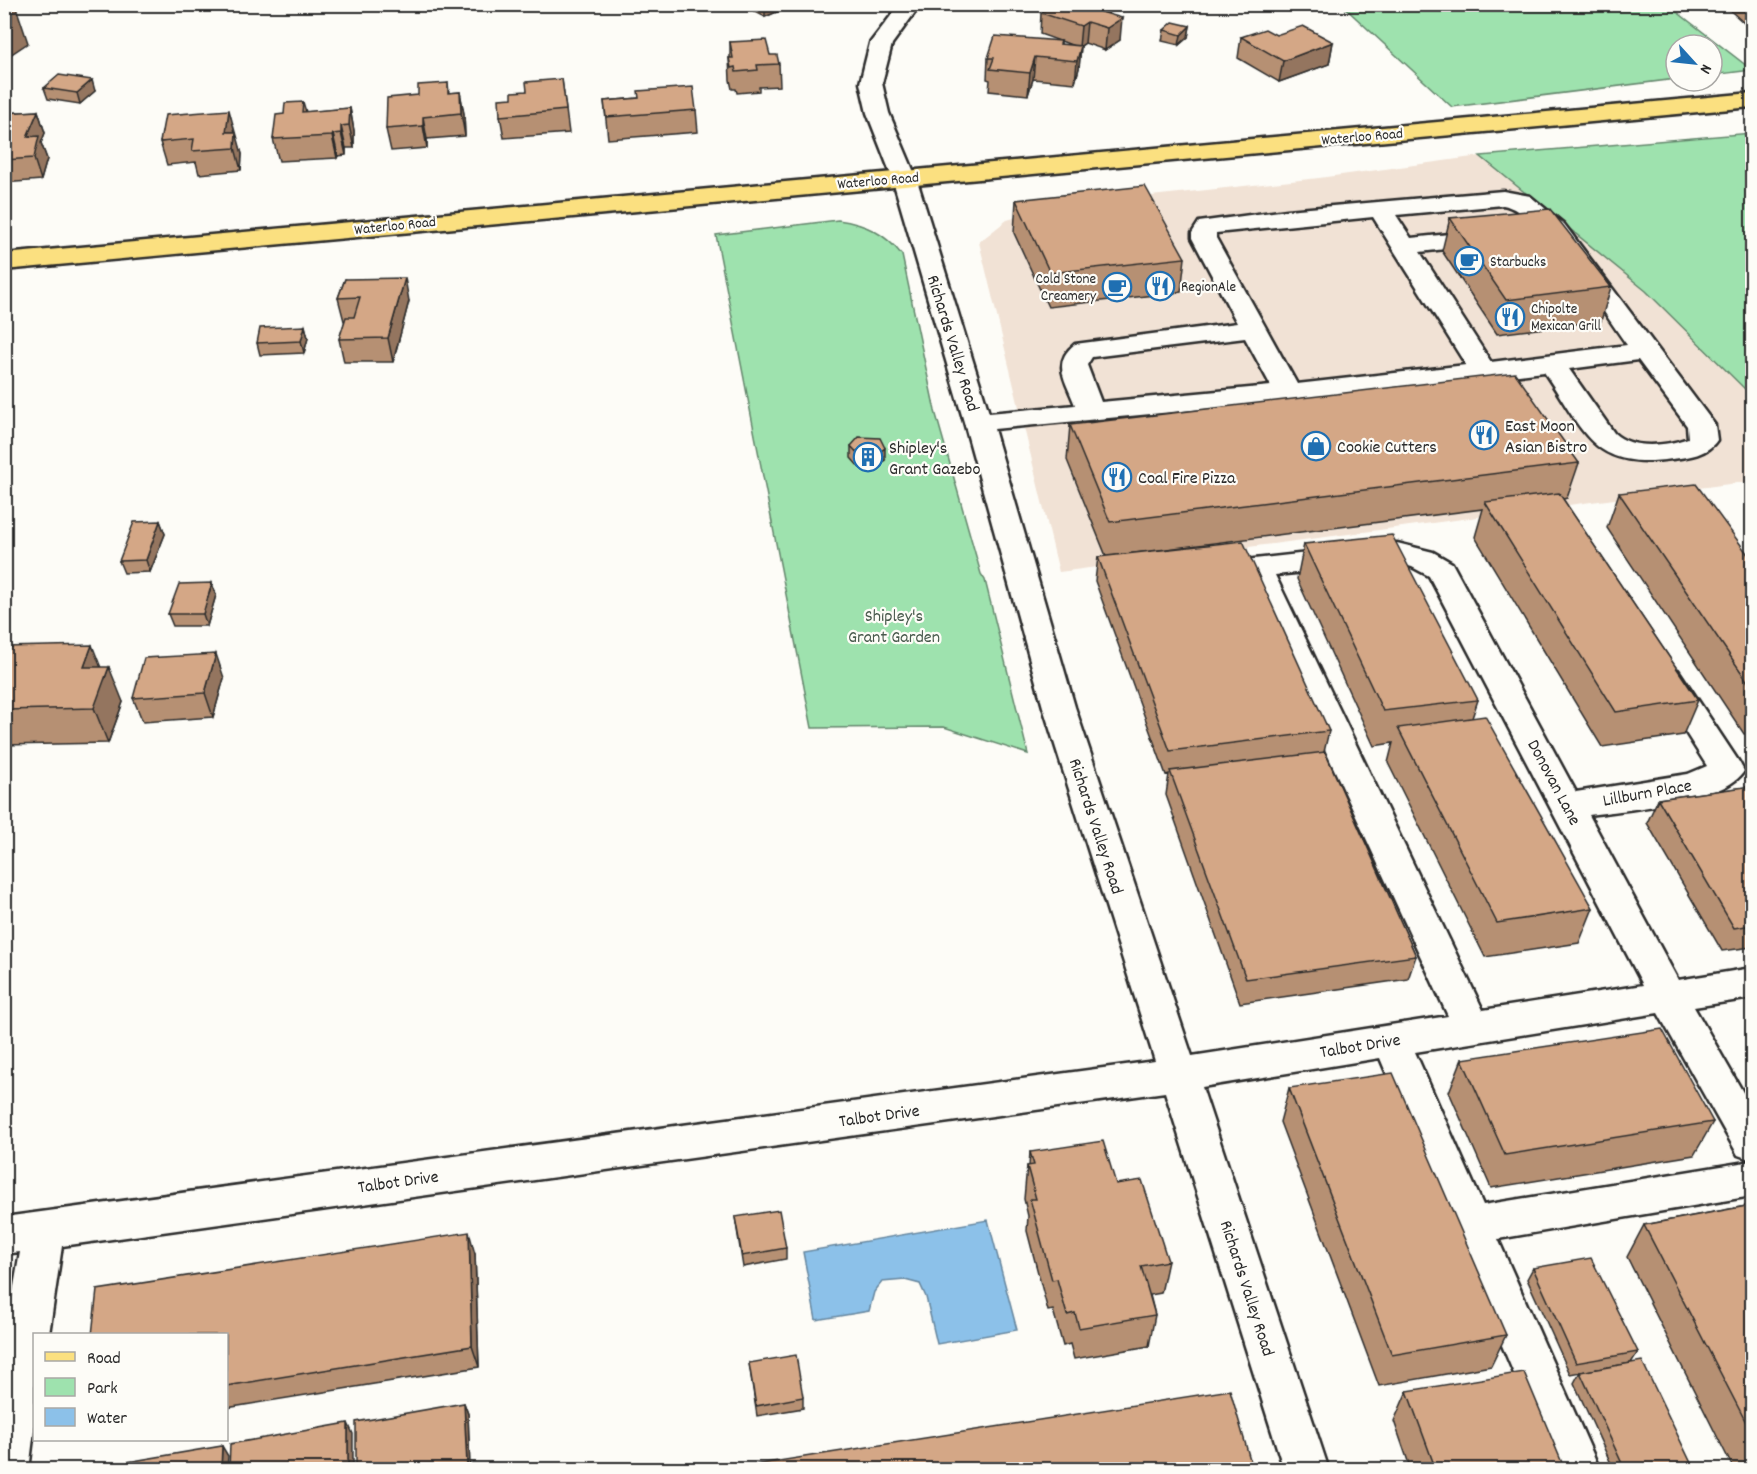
<svg xmlns="http://www.w3.org/2000/svg" width="1757" height="1474" font-family="Dekko,sans-serif">
	<style>
		.built { fill: #f1e2d5 }
		.green { fill: #9ee2ae; stroke: #64866c; stroke-width: 1.5 }
		.water { fill: #8cc1e9; stroke: #65859d; stroke-width: 1.5 }
		.lines { fill: none; stroke-linecap: round; stroke-linejoin: round }
		.minor-casing { stroke: #2b2b2b; stroke-width: 5 }
		.major-casing { stroke: #2b2b2b; stroke-width: 5 }
		.minor { fill: #fdfcf7; fill-rule: evenodd }
		.major { fill: #fbe080; fill-rule: evenodd }
		.wall { fill: #b69073; stroke: #2b2b2b; stroke-width: 1.5; fill-rule: evenodd }
		.shaded-wall { fill: #94755e; stroke: #2b2b2b; stroke-width: 1.5 }
		.building { fill: #d4a786; stroke: #2b2b2b; stroke-width: 1.5 }
		.labels { text-anchor: middle; stroke-width: 4.5; stroke-linejoin: round; paint-order: stroke }
		.far-street-label { font-size: 15px; fill: #2b2b2b; stroke: #fdfcf7 }
		.far-poi-label { font-size: 15px; fill: #2b2b2b; stroke: #fdfcf7; text-anchor: start }
		.street-label { font-size: 18px; fill: #2b2b2b; stroke: #fdfcf7 }
		.poi-label { font-size: 18px; fill: #2b2b2b; stroke: #fdfcf7; text-anchor: start }
		.park-label { font-size: 18px; fill: #48594c; stroke: #fdfcf7 }
	</style>
	<rect width="100%" height="100%" fill="#fdfcf7"/>
	<filter id="ink" filterUnits="userSpaceOnUse"><feTurbulence type="fractalNoise" baseFrequency=".0167" numOctaves="2"/><feDisplacementMap in="SourceGraphic" scale="12" xChannelSelector="R" yChannelSelector="G"/><feConvolveMatrix kernelMatrix="1 2 1 2 8 2 1 2 1" color-interpolation-filters="sRGB"/></filter>
	<g filter="url(#ink)">
		<path class="built" d="M1480,156l166,135 106,105v85l-693,91 -80,-330 28,-22 51,-14 261,-28z"/>
		<path class="green" d="M1342,5h326l84,65 -40,5v-30h-36v34l-224,28z
			M1752,133v263l-106,-105 -166,-135z
			M838,220c27,4 47,13 64,35l33,156 46,163 4,6 43,174 -84,-27 -132,1 -96,-493z"/>
		<path class="water" d="M988,1220l29,110 -80,14 -11,-47 -6,-13 -15,-4 -23,2 -8,10 -5,19 -53,9 -13,-68z"/>
		<g class="lines">
			<g class="minor-casing">
				<path id="minor" d="M900,4h21l-29,40 -10,39 7,30 27,64 73,236 86,-8c-9,-24 -24,-42 0,-61l162,-21 -45,-85v-5l7,-11 88,-12 216,-19 27,5 34,28 151,201 2,15c-10,15 -28,17 -45,19 -81,12 -88,-29 -128,-87l-153,19 -397,38 81,278 117,349 256,-40 -207,-449 4,-7 152,-17 36,9 19,11 124,229 112,-18 19,-8 -56,-88 5,-8 11,-3 11,3 61,92 5,9c-18,31 -120,39 -155,44l89,165 74,-12v30l-58,9 58,101v52l-14,-5 -80,-142 -243,39 68,153 269,-44v35l-254,43 102,231h-45l-175,-412 -178,29 127,383h-45l-119,-378 -1103,154 -13,88h-15v96l-5,40h-25v-126l16,-92 -16,2v-37l1151,-156 -112,-354 -79,-285 -72,-245 -25,-64 -7,-30 10,-40zM1503,205c39,7 100,107 124,140l-136,17 -71,-110 68,-8 9,-2 3,-5 -3,-5 -9,-2 -77,8 -15,-23zM1373,217l93,148 -169,19 -81,-146v-5zM1245,338l26,48 -170,16 -14,-37 5,-8zM1638,360l49,66 1,12c-22,8 -56,12 -74,-5l-45,-64zM1397,563l15,4 17,9 214,409 -160,25 -208,-435z"/>
			</g>
			<g class="major-casing">
				<path id="major" d="M1752,93v14l-1748,163v-16z"/>
			</g>
			<use href="#minor" class="minor"/>
			<use href="#major" class="major"/>
		</g>
		<path class="wall" d="M750,4h45l-30,13 -15,-8z
			M1107,4l1,10 12,26 -15,10 -20,-7 -4,3 -2,22 -4,15 -42,-4 -5,16 -39,-4 1,-11 -3,-1 1,-21 72,-17 -20,-7 1,-21zM1061,41l13,5 -13,-1z
			M1723,4h29v18l-8,1z
			M1190,26l-2,11 -9,8 -17,-4 2,-11z
			M1276,35l57,7 -4,22 -50,18 -41,-24 3,-21z
			M730,42l40,13 9,9 1,22 -21,1v4l-22,2 -1,-4h-4l-2,-9 -1,-22h1z
			M562,79l7,54 -65,5 -4,-22 12,-18 15,-7z
			M448,83l1,10 11,-1 4,22 1,22 -38,3v9l-36,3 -5,-22 32,-34z
			M44,88l51,3 -15,13 -32,-5z
			M639,98l57,12 2,22 -90,7 -4,-38z
			M303,102l3,10 44,-4 4,23v17h-8v7l-8,1 -1,2 -58,3 -6,-22 11,-25z
			M38,111l7,22 -4,10 6,16 -6,21 -37,3v-70z
			M235,132l7,22 -1,16 -42,4 -3,-12 -29,3 -7,-23z
			M1016,200l169,58 -4,34 -133,15 -34,-74z
			M1450,218l161,69 -10,34 -104,13 -55,-83z
			M345,279l64,22 -16,61h-49l-5,-23 6,-18h-1l-6,-23z
			M305,326l3,12 -4,15 -44,2 -3,-12z
			M1070,425l509,38 -12,35 -4,1 135,201 -15,35 -81,12 -127,-210 8,-28 -372,47 218,175 -5,21 92,204 -8,23 -168,24 -74,-208 3,-21 -3,1 -71,-194 3,-24 8,-1 -39,-96z
			M851,446l34,14 -10,7h-16l-8,-9z
			M1619,493l133,67v173l-8,1 -137,-206z
			M160,521l5,13 -15,38 -26,1 -5,-12z
			M1304,544l174,156 -6,18 121,190 -14,35 -94,14 -97,-194 5,-20 -19,3 -77,-167z
			M216,595l-9,31h-34l-5,-12z
			M4,647l96,20 23,35 -15,41 -104,2z
			M224,678l-11,39 -70,5 -10,-24z
			M1752,786v161l-30,4 -75,-128 11,-24z
			M1462,1059l251,63 -19,33 -203,33 -42,-96z
			M1289,1088l217,247 -15,31 -112,20 -99,-264z
			M1030,1152l86,32 52,77 -7,32 -11,2 5,20 -6,31 -75,13 -4,-15 -7,2 -10,-36 -5,1 -21,-80 1,-15 -4,-17 3,-33h2z
			M1752,1205v265h-18l-107,-213 17,-32z
			M735,1217l51,31v11l-43,8z
			M475,1254l4,113 -253,41v-73z
			M1533,1268l105,84 -7,11 -61,11 -43,-95z
			M749,1363l54,34v11l-46,8z
			M1580,1372l111,91 -4,7h-73l-40,-87z
			M1407,1391l158,79h-154l-17,-49z
			M464,1403l4,11 2,56h-114z"/>
		<path class="shaded-wall" d="M12,4h3l13,39 -24,16v-50z
			M765,4h30l-30,13z
			M1101,4h6v4l2,-2 -2,22 -7,-2z
			M1750,4h2v18l-8,1z
			M1122,18l-2,22 -15,10 2,-22z
			M1087,22l-2,21 -6,4 2,-21z
			M1190,26l-2,11 -9,8 2,-10z
			M1333,42l-4,22 -50,18 4,-21z
			M1081,46l-2,22 -4,15 2,-22z
			M1035,57l-2,22 -5,16 2,-22z
			M92,80l3,11 -15,13 -3,-11z
			M460,92l4,22 1,22 -4,-23z
			M350,108l4,23v17l-5,-23z
			M229,110l6,22h-9z
			M38,111l7,22 -4,10 6,16 -6,21 -14,-43z
			M423,117l4,22v9l-4,-22z
			M341,126l5,22v7l-5,-22z
			M236,132l6,22 -1,16 -6,-22z
			M333,134l5,22 -1,2 -5,-22z
			M405,278l4,23 -16,61 -5,-24z
			M305,326l3,12 -4,15 -3,-12z
			M885,448v12l-10,7v-12z
			M160,521l5,13 -15,38 -4,-12z
			M212,583l4,12 -9,31 -4,-12z
			M92,645l13,33 4,-11 14,35 -15,41 -14,-35 -10,-41z
			M216,654l8,24 -11,39 -8,-24z
			M469,1232l6,22 4,113 -7,-21z
			M464,1403l4,11 2,56h-1l-2,-5z
			M348,1423l5,11v36h-5z
			M222,1446l6,10 -1,14h-6z"/>
		<path class="building" d="M4,4h8l-8,5z
			M1053,4h51l5,2 -8,6 21,6 -15,10 -20,-6 -6,4 -40,-13z
			M1173,22l17,4 -9,9 -17,-5z
			M1303,26l30,16 -50,19 -42,-24 24,-8 11,6z
			M995,36l66,5 -1,3 21,2 -4,15 -42,-4 -5,16 -40,-4 4,-11h-6z
			M766,40l4,15h7l2,9 -22,1 1,5 -22,2 -1,-5 -4,1 -2,-10h4l-3,-16z
			M59,75l33,5 -15,13 -33,-5z
			M562,79l4,31 -66,6 -1,-17 13,-1v-6l15,-1 -1,-9z
			M448,83v10l12,-1 1,21 -38,4v9l-37,3 1,-31 31,-3v-10z
			M693,87l3,23 -90,7 -2,-16 35,-3 -1,-7z
			M303,102l-1,10 48,-4 -1,17 -8,1v7l-8,1 -1,2 -59,3 3,-24 8,-1 1,-11z
			M229,110l-3,22h10l-1,16 -43,3 2,-12 -34,3 5,-27z
			M38,111l-11,26 12,-1 -5,22 -30,2v-47z
			M1145,186l40,72 -135,15 -34,-73z
			M1550,209l61,78 -105,13 -56,-82z
			M405,278l-17,60 -49,1 7,-22h8l6,-20 -22,1 7,-19z
			M305,326l-4,15 -44,2 3,-15z
			M1515,373l64,90 -469,59 -40,-97z
			M859,437l21,1 5,10 -10,7h-16l-8,-9z
			M1696,484l56,76v128l-133,-195z
			M1559,493l139,207 -82,12 -131,-210z
			M160,521l-14,39 -27,1 15,-39z
			M1392,535l86,165 -95,11 -79,-167z
			M1243,541l86,190 -159,20 -72,-194z
			M212,583l-9,31h-35l11,-30z
			M92,645l-8,22h25l-15,41 -90,2v-63z
			M216,654l-11,39 -72,5 11,-40z
			M1485,716l108,192 -96,15 -99,-195z
			M1325,752l91,204 -170,23 -76,-208z
			M1752,786v139l-18,3 -76,-129z
			M1662,1029l51,93 -208,33 -43,-96z
			M1393,1073l113,262 -114,20 -103,-267z
			M1103,1141l13,43 26,-4 26,81 -27,5 14,49 -76,13 -4,-15 -8,2 -10,-36 -5,1 -22,-81h6l-9,-33 7,-1 -4,-13z
			M1752,1205v229l-108,-209z
			M779,1210l7,38 -44,8 -7,-39z
			M469,1232l3,114 -246,40v-51h-134l5,-45z
			M1591,1258l47,94 -62,11 -43,-95z
			M796,1355l7,42 -47,9 -7,-43z
			M1642,1361l49,102 -31,7h-35l-45,-98z
			M1524,1372l41,98h-129l-29,-79z
			M1230,1390l23,80h-499v-5z
			M464,1403l3,62 -28,5h-83v-48z
			M348,1423v47h-119l1,-26z
			M222,1446l-1,24h-118l1,-4z"/>
	</g>
	<defs>
		<g id="cafe-ring" transform="scale(1.5)"><circle r="9.5" fill="#fdfcf7" stroke="#1f6fb2" stroke-width="1.5"/><path d="M-5.5-4.5H6V0H3Q3 3.5 0 3.5H-2.5Q-5.5 3.5-5.5 0ZM3-3.2v2h1.7v-2ZM-6 4.5H4V6H-6Z" fill="#1f6fb2"/></g>
		<g id="restaurant-ring" transform="scale(1.5)"><circle r="9.5" fill="#fdfcf7" stroke="#1f6fb2" stroke-width="1.5"/><path d="M-5-6h1v4h1v-4h1v4h1v-4h1v5L-1.5 .5V6h-2V.5L-5-1ZM5-6V6H3V1.5H1.5Q1.5-4 5-6Z" fill="#1f6fb2"/></g>
		<g id="shop-ring" transform="scale(1.5)"><circle r="9.5" fill="#fdfcf7" stroke="#1f6fb2" stroke-width="1.5"/><path d="M-5-2.5h2.3a2.7 3.5 0 0 1 5.4 0H5L5.5 6h-11ZM-1.5-2.5h3a1.5 2.3 0 0 0-3 0Z" fill="#1f6fb2"/></g>
		<g id="building-ring" transform="scale(1.5)"><circle r="9.5" fill="#fdfcf7" stroke="#1f6fb2" stroke-width="1.5"/><path d="M-4-6H4V6H1V3H-1V6H-4ZM-2.5-4.3h1.7v1.8h-1.7ZM.8-4.3h1.7v1.8H.8ZM-2.5-1h1.7V.8h-1.7ZM.8-1h1.7V.8H.8Z" fill="#1f6fb2"/></g>
	</defs>
	<g fill-rule="evenodd">
		<use href="#cafe-ring" x="1469" y="261"/>
		<use href="#restaurant-ring" x="1160" y="286"/>
		<use href="#cafe-ring" x="1117" y="287"/>
		<use href="#restaurant-ring" x="1510" y="317"/>
		<use href="#restaurant-ring" x="1484" y="435"/>
		<use href="#shop-ring" x="1316" y="446"/>
		<use href="#building-ring" x="868" y="457"/>
		<use href="#restaurant-ring" x="1117" y="477"/>
	</g>
	<g class="labels">
		<g class="far-street-label">
			<text transform="translate(1362 136) rotate(-5)" y="5">Waterloo Road</text>
			<text transform="translate(878 180) rotate(-5)" y="5">Waterloo Road</text>
			<text transform="translate(395 225) rotate(-6)" y="5">Waterloo Road</text>
		</g>
		<g class="far-poi-label">
			<text x="1490" y="266">Starbucks</text>
			<text x="1096" y="283" text-anchor="end">Cold Stone<tspan x="1096" dy="17">Creamery</tspan></text>
			<text x="1181" y="291">RegionAle</text>
			<text x="1531" y="313">Chipolte<tspan x="1531" dy="17">Mexican Grill</tspan></text>
		</g>
		<g class="street-label">
			<text transform="translate(954 343) rotate(73)" y="6">Richards Valley Road</text>
			<text transform="translate(1555 782) rotate(62)" y="6">Donovan Lane</text>
			<text transform="translate(1647 792) rotate(-10)" y="6">Lillburn Place</text>
			<text transform="translate(1097 826) rotate(72)" y="6">Richards Valley Road</text>
			<text transform="translate(1360 1045) rotate(-9)" y="6">Talbot Drive</text>
			<text transform="translate(879 1115) rotate(-8)" y="6">Talbot Drive</text>
			<text transform="translate(398 1181) rotate(-8)" y="6">Talbot Drive</text>
			<text transform="translate(1248 1288) rotate(72)" y="6">Richards Valley Road</text>
		</g>
		<g class="poi-label">
			<text x="1505" y="431">East Moon<tspan x="1505" dy="21">Asian Bistro</tspan></text>
			<text x="1337" y="452">Cookie Cutters</text>
			<text x="889" y="453">Shipley's<tspan x="889" dy="21">Grant Gazebo</tspan></text>
			<text x="1138" y="483">Coal Fire Pizza</text>
		</g>
		<g class="park-label">
			<text x="894" y="621">Shipley's<tspan x="894" dy="21">Grant Garden</tspan></text>
		</g>
	</g>
	<rect width="1757" height="1474" fill="none" stroke="#fdfcf7" stroke-width="24"/>
	<rect x="12" y="12" width="1733" height="1450" fill="none" stroke="#2b2b2b" stroke-width="2" filter="url(#ink)"/>
	<rect x="33" y="1333" width="195" height="108" fill="#fdfcf7" stroke="#a9a8a5" stroke-width="1.5"/>
	<rect x="45" y="1352" width="30" height="9" fill="#fbe080" stroke="#a9a8a5" stroke-width="1.5"/>
	<text x="87" y="1363" font-size="18" fill="#2b2b2b">Road</text>
	<rect x="45" y="1378" width="30" height="18" fill="#9ee2ae" stroke="#a9a8a5" stroke-width="1.5"/>
	<text x="87" y="1393" font-size="18" fill="#2b2b2b">Park</text>
	<rect x="45" y="1408" width="30" height="18" fill="#8cc1e9" stroke="#a9a8a5" stroke-width="1.5"/>
	<text x="87" y="1423" font-size="18" fill="#2b2b2b">Water</text>
	<g transform="translate(1694 63) rotate(117)"><circle r="28" fill="#fdfcf7" stroke="#a9a8a5" stroke-width="1.5"/>
	<path d="M0-4.5L10 22L0 15L-10 22Z" fill="#1f6fb2"/>
	<text y="-9" font-size="16" font-weight="bold" text-anchor="middle" fill="#2b2b2b">N</text>
	</g>
</svg>
